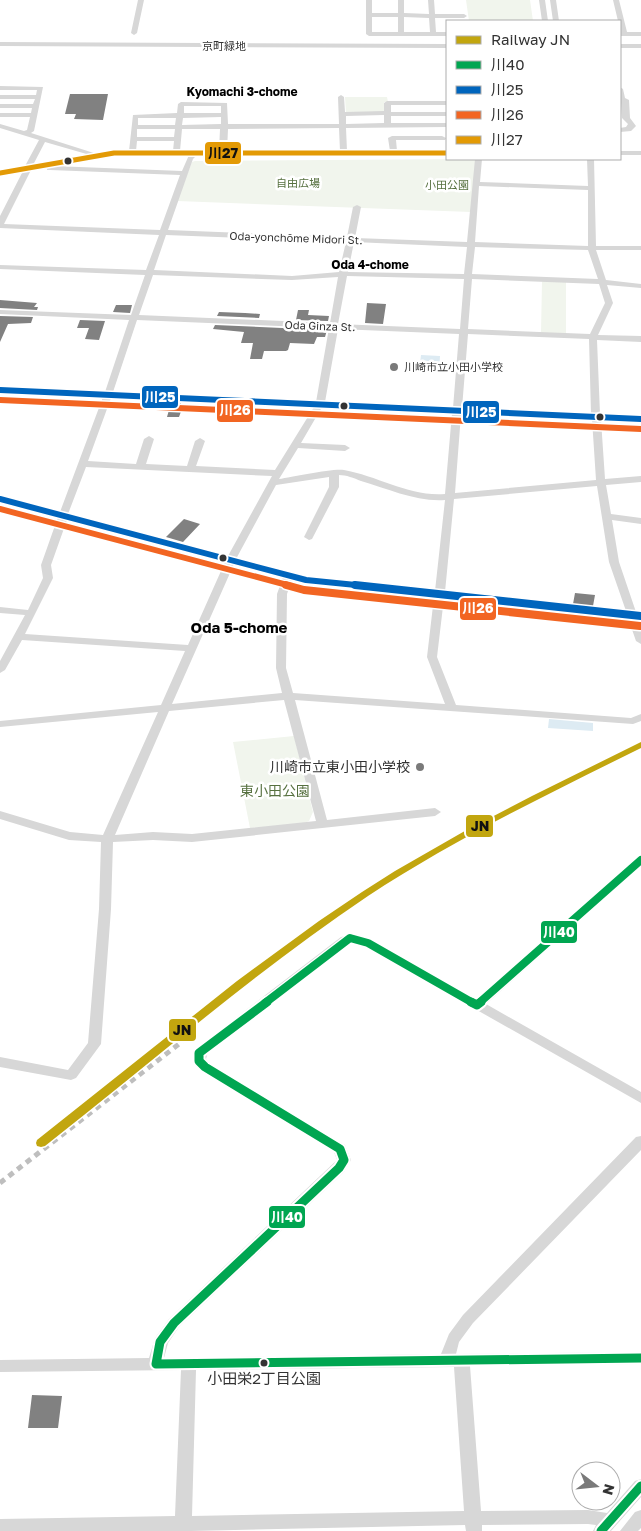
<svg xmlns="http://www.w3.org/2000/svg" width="641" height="1531" font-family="'Golos Text','Noto Sans JP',sans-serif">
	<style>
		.green { fill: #f1f5ed }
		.water { fill: #ddebf3 }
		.building { fill: #818181 }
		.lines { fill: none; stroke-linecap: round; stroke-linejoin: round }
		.minor { fill: #d7d7d7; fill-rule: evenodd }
		.rail { stroke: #bebebe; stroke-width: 5; stroke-dasharray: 6 5; stroke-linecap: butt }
		.bus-1-far1-casing { stroke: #fff; stroke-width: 11 }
		.bus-1-casing { stroke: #fff; stroke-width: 13 }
		.bus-2-far1-casing { stroke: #fff; stroke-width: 9 }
		.bus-2-casing { stroke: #fff; stroke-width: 11 }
		.bus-3-far1-casing { stroke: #fff; stroke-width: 9 }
		.bus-3-casing { stroke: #fff; stroke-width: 11 }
		.bus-4-casing { stroke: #fff; stroke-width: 8 }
		.bus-1-far1 { stroke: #00a651; stroke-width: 8 }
		.bus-1 { stroke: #00a651; stroke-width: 9 }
		.bus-2-far1 { stroke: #0065bd; stroke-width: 6 }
		.bus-2 { stroke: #0065bd; stroke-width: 8 }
		.bus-3-far1 { stroke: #f26522; stroke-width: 6 }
		.bus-3 { stroke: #f26522; stroke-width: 8 }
		.bus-4 { stroke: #e39a05; stroke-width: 5 }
		.rail-1-casing { stroke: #fff; stroke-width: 3 }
		.rail-1 { fill: #c2a60f; fill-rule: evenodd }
		.bus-dot { fill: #333; stroke: #fff; stroke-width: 2 }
		.poi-dot { fill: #7a7a7a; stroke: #fff; stroke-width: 2 }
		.labels { text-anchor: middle; stroke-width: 5; stroke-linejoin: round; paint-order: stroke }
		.far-street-label { font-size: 11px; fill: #333; stroke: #fff }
		.far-park-label { font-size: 11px; fill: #56703f; stroke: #fff }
		.far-poi-label { font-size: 11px; fill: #333; stroke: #fff; text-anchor: start }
		.far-neighbourhood-label { font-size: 12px; font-weight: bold; fill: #000; stroke: #fff }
		.poi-label { font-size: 14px; fill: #333; stroke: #fff; text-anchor: end }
		.park-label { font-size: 14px; fill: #56703f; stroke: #fff }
		.neighbourhood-label { font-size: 15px; font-weight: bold; fill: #000; stroke: #fff }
		.near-bus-label { font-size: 15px; fill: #333; stroke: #fff }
		.line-badge { stroke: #fff; stroke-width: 2 }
		.badge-label { font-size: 14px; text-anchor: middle; font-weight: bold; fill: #fff }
		.pale-badge-label { font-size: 14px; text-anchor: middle; font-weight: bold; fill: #111 }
	</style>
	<rect width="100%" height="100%" fill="#fff"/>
	<path class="green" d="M466,0h64l3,21h-64z
		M345,97h42l1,5h-4l1,10 -39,1z
		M472,159l4,1 -5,52 -294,-11 15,-39 3,-1z
		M542,281l24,1v52l-25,-1z
		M294,736l19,76 -4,9 -7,3 -52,4 -17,-86z"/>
	<path class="water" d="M421,355l19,1 -1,17 -20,-1z
		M549,719l44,4v8l-45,-3z"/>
	<path class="building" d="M70,94h38l-5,26 -29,-1 2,-5h-11z
		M0,300l37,3 -3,4h4l-1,3 -37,-2z
		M367,303l19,1 -3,20 -18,-1z
		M116,305h16l-2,8 -17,-1z
		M298,310h11l-1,5 21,1 -1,5 -32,-1z
		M219,312l26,1 15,1 -1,4 -42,-2z
		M0,316l33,1 -2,6 -23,1 -8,18z
		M80,320l25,1 -6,19 -14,-1 4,-11h-12z
		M215,325l112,5 -2,7h-8l-3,7 -24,-1 -2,7 -2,1h-22l-2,8h-12l3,-16h-12l3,-11 -31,-3z
		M171,403h9l3,3 -4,11h-12z
		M184,519l16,5 -17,18 -17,-5z
		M575,593l20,2 -2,11 -20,-2z
		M32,1395l30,1 -4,32h-30z"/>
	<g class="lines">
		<path class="minor" d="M138,0h6l-7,33 -3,2 -3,-2z
			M366,0h6v13h26v-13h6v13l25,1 -1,-14h6l1,14h29l3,2 -3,2h-29l1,14h11v4h-78l-3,-2zM372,17h26v15h-26zM404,17l25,1 1,14h-26z
			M539,0h6l3,21h-6z
			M550,0h6l3,21h-6z
			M613,0h6l8,32h14v4h-21v-15h-2z
			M0,42l447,2v4l-447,-2z
			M620,44h21v4h-21z
			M0,86l43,1 -9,44 -3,2 66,21 32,-3 4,-36 44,-2 1,-9 3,-2 46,1 1,21h111l-1,-27 3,-2 3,2 1,15 39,-1v-8l3,-2h60v4h-56v7h56v4h-56v7h56v4l-101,1 1,23h43l-2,-13 4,-2h50l4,2 -1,2h-49l1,11h50v4h-250l-4,4 -25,71 179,7 6,-30 4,-2 4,2 -6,31 112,4 8,-83h7l-2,23 108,4 -1,-27h7l2,87h45v4h-45l10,30 35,4v4l-34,-3 6,18 -15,32 43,1v6l-44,-2 3,74 41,2v6l-40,-2 4,59 36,-3v6l-35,3 5,29 30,4v6l-29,-4 7,42 17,50 5,1v6h-2l2,7v18l-5,-3 -8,-23 -184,-20 -7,59 19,48 175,13 10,-4v7l-8,3 -338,-24 32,120 108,-12 6,4 -6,4 -243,26 -39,-2 -40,2 -2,67 -10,135 -25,34 -5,2 -71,-13v-10l68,13 20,-27 11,-134 2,-67 -32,-2 -69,-21v-8l70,21 33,3 55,-123 -158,15v-6l161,-16 24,-54 -163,-11 -17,30 -5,3v-12l25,-46 -25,-2v-6l28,3 15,-32 -2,-13 17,-48 -58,-15v-6l60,16 43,-115 -103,-4v-6l105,5 24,-72 -129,-6v-4l131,5 14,-40 -145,-6v-4l146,5 13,-35 -159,-7v-12l23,-45 -23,4v-4l25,-5 14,-26 -39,-12v-4l24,7 3,-1 3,-13h-30v-4h31l1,-5h-32v-4h33l2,-5h-35v-4h36l1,-5h-37zM184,106h37v7h-37zM384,115v8l-38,1v-8zM221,117v7l-39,1 1,-7zM138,118h38l-1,7h-37zM339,128l1,23h-113l1,-22zM137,129h38l-1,8h-37zM182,129h38l-1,22h-39zM137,141h37l-1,10h-37zM45,142l45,13 -57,10zM114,155h75l-7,16 -129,-5zM47,167v3h3l130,5 -20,55 -156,-6 27,-54zM479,186l109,4v56l-113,-4zM166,235l180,7 -7,30 -47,4 -138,-6zM354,242l113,5 -3,27 -116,-2zM475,247l113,3 10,29 -126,-5zM153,275l139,5 46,-3 -8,46 -191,-8zM347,276l117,3 -4,50 -122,-5zM472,279l127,5 6,19 -15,31 -122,-5zM137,320l192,8 -13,74 -203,-10zM338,329l121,5 -6,74 -128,-6zM468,334l121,5 2,75 -129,-6zM111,398l203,9 -39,63 -79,-4 9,-25 -5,-3 -5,3 -8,25 -41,-2 8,-25 -5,-3 -5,3 -8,25 -48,-3zM322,407l130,6 -7,81c-35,3 -67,-18 -101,-24 -11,-2 -51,7 -65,9l19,-31 47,3 5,-3 -5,-3 -44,-2zM461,414l131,5 4,61 -141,13zM86,467l186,9 -44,80 -160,-42zM339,475c7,0 15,3 22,6 28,8 55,21 84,19l-10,91 -129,-14 -70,-18 40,-74 53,-8v10l-25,50 5,3 3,-1 27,-52zM597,486l12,76 17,49 -181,-19 9,-93zM67,520l158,42 -37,83 -163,-11 28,-56 -2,-13zM234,564l49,13 -6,17 -1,74 6,25 -110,11zM292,579l14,4 128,14 -7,60 18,47 -152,-11 -7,-25 1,-74zM284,700l32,121 -124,13 -39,-2 -38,3 54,-124z
			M620,87l3,2 2,9 4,2 1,18 6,8 -5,5 -11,1v-4l6,-1 2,-3 -6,-6z
			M620,151h21v4h-21z
			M641,856v10l-155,138 155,88v11l-277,-157 -10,-4 -5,1 -141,109 -2,7 4,5 135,81 6,15 -7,12 -165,155 -11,16 -4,15 277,-4 8,-20 14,-19 173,-178 5,-1v14l-168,173 -14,19 -3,12 185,-2v12l-171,2 11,145 107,-1 19,3 28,-32 6,-2v18l-30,34h-18l3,-6 -8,-1 -106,1v6h-16l-1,-6 -274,6h-191v-12l175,-3 6,-146 -181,2v-12l149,-2 6,-20 14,-19 168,-159 -3,-8 -134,-82c-8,-9 -9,-15 -1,-24l142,-109 14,-3 17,6 104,59 161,-142zM454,1367l10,144 -272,5 4,-146z
			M641,1510v18l-3,3h-18l15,-19z"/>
		<path class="rail" d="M0,1183l188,-146"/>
		<g class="bus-1-far1-casing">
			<path id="bus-1-far1" d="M265,1003l85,-65 18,5 105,60
				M479,1003l162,-143"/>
		</g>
		<g class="bus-1-casing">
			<path id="bus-1" d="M471,1002l6,3
				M477,1005l4,-3
				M156,1364l4,-22 14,-19 165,-155 5,-8 -4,-11 -135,-82 -6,-6v-8l68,-51
				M156,1364l485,-6
				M601,1531l40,-45"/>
		</g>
		<g class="bus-2-far1-casing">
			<path id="bus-2-far1" d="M0,390l641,29
				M0,499l306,81 60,6"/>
		</g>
		<g class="bus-2-casing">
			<path id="bus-2" d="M355,585l286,31"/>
		</g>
		<g class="bus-3-far1-casing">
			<path id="bus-3-far1" d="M0,400l641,29
				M0,509l291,77"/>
		</g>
		<g class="bus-3-casing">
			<path id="bus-3" d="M286,585l18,5 336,36"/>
		</g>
		<g class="bus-4-casing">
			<path id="bus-4" d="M0,173l114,-20h333"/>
		</g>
		<use href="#bus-1-far1" class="bus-1-far1"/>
		<use href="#bus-1" class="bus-1"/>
		<use href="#bus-2-far1" class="bus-2-far1"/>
		<use href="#bus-2" class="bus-2"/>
		<use href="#bus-3-far1" class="bus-3-far1"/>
		<use href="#bus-3" class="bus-3"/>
		<use href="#bus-4" class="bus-4"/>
		<g class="rail-1-casing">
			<path id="rail-1" d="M641,742v6c-93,46 -186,91 -273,148 -113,76 -216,166 -323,250l-4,1 -4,-1 -1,-3 1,-3 200,-159 82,-60 43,-29 33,-21 68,-39 69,-36z"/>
		</g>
		<use href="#rail-1" class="rail-1"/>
	</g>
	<g class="bus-dot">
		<circle cx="68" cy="161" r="4.5"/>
		<circle cx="344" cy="406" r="4.5"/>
		<circle cx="600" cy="417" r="4.5"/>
		<circle cx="223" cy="558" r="4.5"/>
		<circle cx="264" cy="1363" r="4.5"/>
	</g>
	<g class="poi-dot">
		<circle cx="394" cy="367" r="5"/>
		<circle cx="420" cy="767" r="5"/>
	</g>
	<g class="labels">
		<g class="far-street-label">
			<text x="224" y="50">京町緑地</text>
			<text transform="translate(296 238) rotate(2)" y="4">Oda-yonchōme Midori St.</text>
			<text transform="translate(320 326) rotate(2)" y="4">Oda Ginza St.</text>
		</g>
		<g class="far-park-label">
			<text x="298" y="187">自由広場</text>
			<text x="447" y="189">小田公園</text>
		</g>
		<g class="far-poi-label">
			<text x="404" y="371">川崎市立小田小学校</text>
		</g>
		<g class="far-neighbourhood-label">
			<text x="242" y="96">Kyomachi 3-chome</text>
			<text x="370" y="269">Oda 4-chome</text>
		</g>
		<g class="poi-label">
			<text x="410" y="772">川崎市立東小田小学校</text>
		</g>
		<g class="park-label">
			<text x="275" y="796">東小田公園</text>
		</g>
		<g class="neighbourhood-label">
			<text x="239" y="633">Oda 5-chome</text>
		</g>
		<g class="near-bus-label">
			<text x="264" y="1384">小田栄2丁目公園</text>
		</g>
	</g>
	<g class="line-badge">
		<rect x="204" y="141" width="38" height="24" rx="5" fill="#e39a05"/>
		<rect x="141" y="385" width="38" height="24" rx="5" fill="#0065bd"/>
		<rect x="216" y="399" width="38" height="24" rx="5" fill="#f26522"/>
		<rect x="462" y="400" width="38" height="24" rx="5" fill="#0065bd"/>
		<rect x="459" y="597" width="38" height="24" rx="5" fill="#f26522"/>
		<rect x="465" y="814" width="29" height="24" rx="5" fill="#c2a60f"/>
		<rect x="540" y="920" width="38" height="24" rx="5" fill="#00a651"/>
		<rect x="168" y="1018" width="29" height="24" rx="5" fill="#c2a60f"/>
		<rect x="268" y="1205" width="38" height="24" rx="5" fill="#00a651"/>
	</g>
	<g class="badge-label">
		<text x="160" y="402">川25</text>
		<text x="235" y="415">川26</text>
		<text x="481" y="417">川25</text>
		<text x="478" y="613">川26</text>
		<text x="559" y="937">川40</text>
		<text x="287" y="1222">川40</text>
	</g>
	<g class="pale-badge-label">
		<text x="223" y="158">川27</text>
		<text x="480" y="831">JN</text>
		<text x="182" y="1035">JN</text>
	</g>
	<rect x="446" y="20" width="175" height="140" fill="#ffffff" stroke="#adadad"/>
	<rect x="456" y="36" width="25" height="8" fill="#c2a60f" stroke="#adadad"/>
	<text x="491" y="45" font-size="15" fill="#333333">Railway JN</text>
	<rect x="456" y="61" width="25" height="8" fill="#00a651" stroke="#adadad"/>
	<text x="491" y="70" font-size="15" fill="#333333">川40</text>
	<rect x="456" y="86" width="25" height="8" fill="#0065bd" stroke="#adadad"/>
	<text x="491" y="95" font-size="15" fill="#333333">川25</text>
	<rect x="456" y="111" width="25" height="8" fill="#f26522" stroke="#adadad"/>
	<text x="491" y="120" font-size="15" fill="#333333">川26</text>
	<rect x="456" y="136" width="25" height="8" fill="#e39a05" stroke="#adadad"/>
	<text x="491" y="145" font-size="15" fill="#333333">川27</text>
	<g transform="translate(596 1486) rotate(106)"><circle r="24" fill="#ffffff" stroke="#adadad"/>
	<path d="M0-4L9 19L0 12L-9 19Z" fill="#7a7a7a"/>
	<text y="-8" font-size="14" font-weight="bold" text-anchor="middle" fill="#333333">N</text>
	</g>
</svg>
